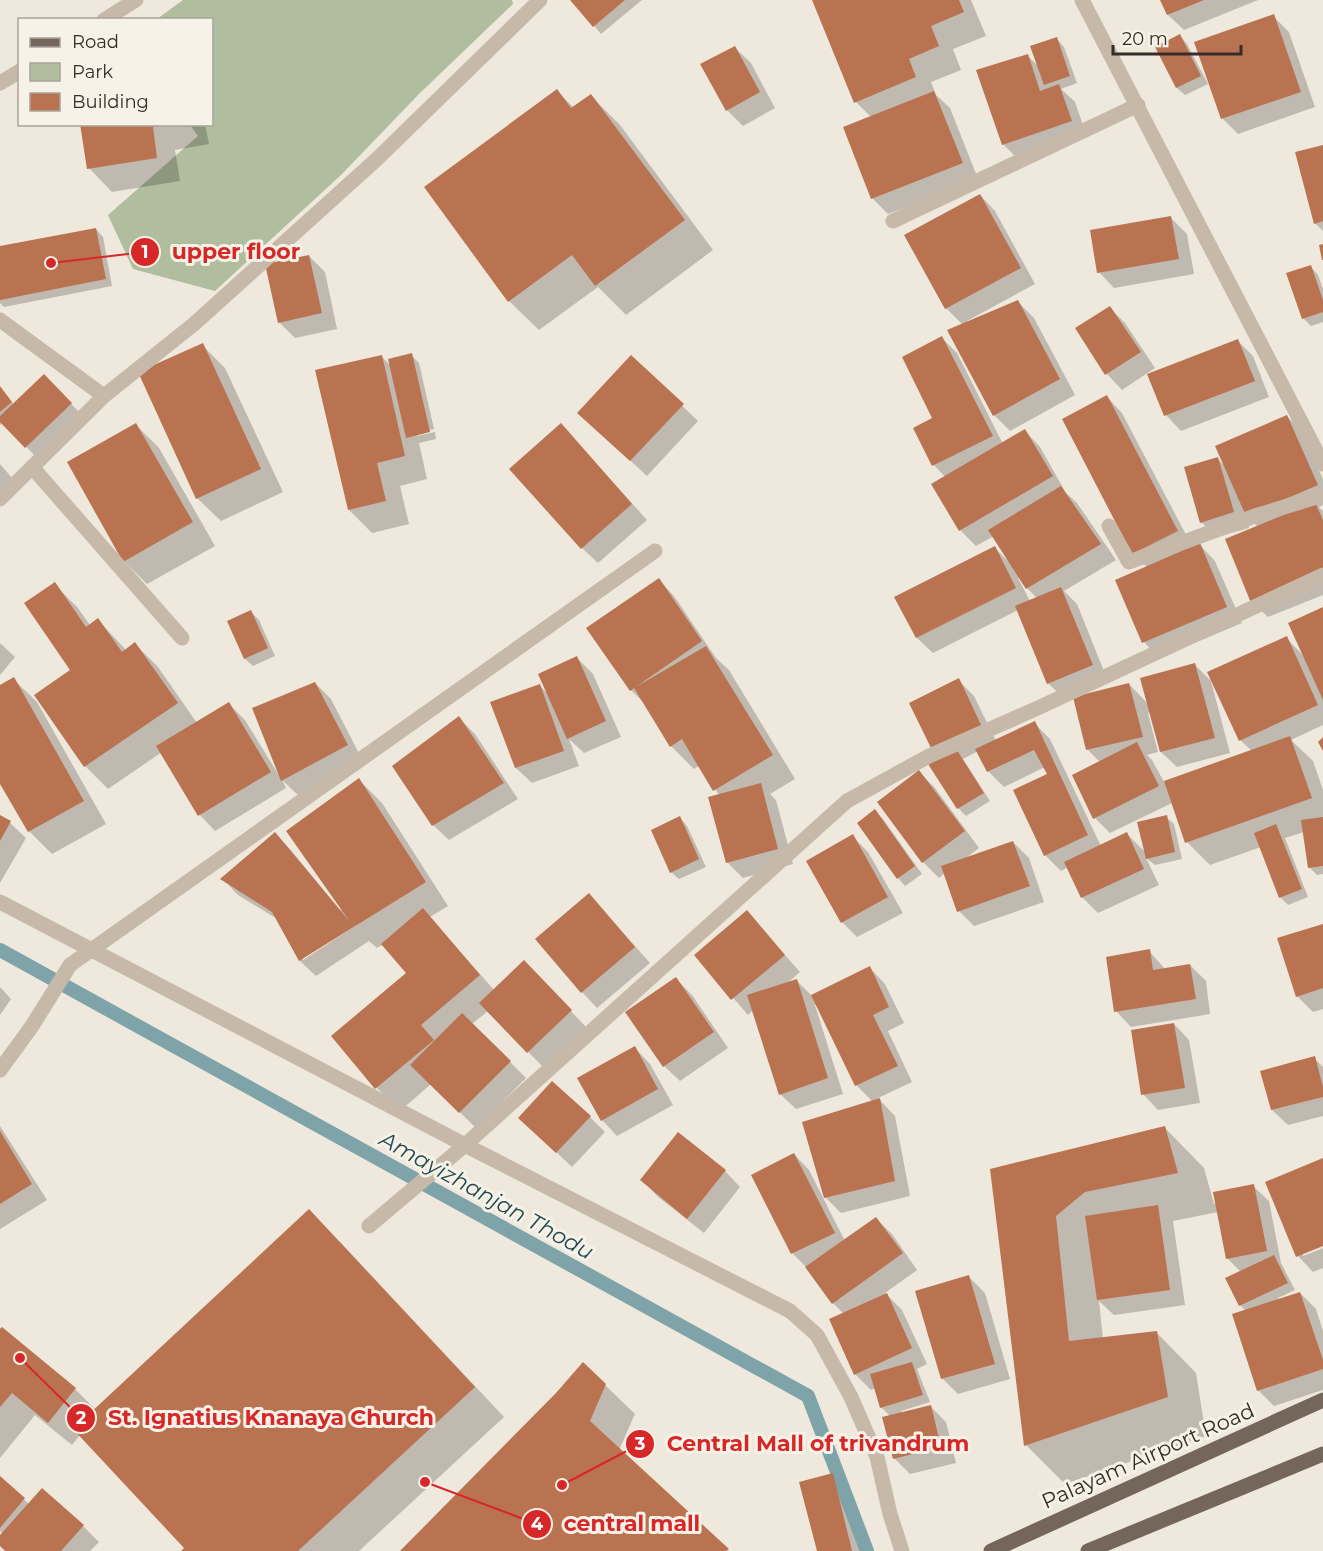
<svg xmlns="http://www.w3.org/2000/svg" width="1323" height="1551" font-family="Montserrat,sans-serif">
	<style>
		.green { fill: #b0bd9e }
		.shadow { fill: #0003; fill-rule: evenodd }
		.lines { fill: none; stroke-linecap: round; stroke-linejoin: round }
		.stream { stroke: #7ea4a9; stroke-width: 14 }
		.building { fill: #ba7350 }
		.street { stroke: #c6b9a9; stroke-width: 15 }
		.primary { stroke: #75665b; stroke-width: 15 }
		.labels { text-anchor: middle; stroke-width: 6; stroke-linejoin: round; paint-order: stroke }
		.street-label { font-size: 21px; fill: #342d28; stroke: #f7f2e8 }
		.water-label { font-size: 22px; font-style: italic; fill: #224a51; stroke: #f7f2e8 }
		.leader { fill: none; stroke: #d62828; stroke-width: 2 }
		.callout-dot { fill: #d62828; stroke: #f7f2e8; stroke-width: 2 }
		.mark-label { font-size: 18px; text-anchor: middle; font-weight: bold; fill: #fff }
		.callout-label { font-size: 22px; text-anchor: middle; font-weight: bold; fill: #d62828; stroke: #f7f2e8; stroke-width: 6; stroke-linejoin: round; paint-order: stroke }
	</style>
	<rect width="100%" height="100%" fill="#efe8dc"/>
	<path class="green" d="M183,0h329l1,4 -94,90 -78,81 -126,116 -82,-22 -25,-54 90,-79 -8,-11 22,-1v-104l-55,-1z"/>
	<path class="shadow" d="M573,0h69l-41,34z
		M814,0h157l15,36 -33,13 8,21 -30,12 5,13 14,13 28,71 -90,35 -16,-16 -1,-81 -15,-15z
		M1162,0h96l-74,30 -16,-15z
		M1273,16l16,16 26,75 -77,27 -16,-16z
		M1180,36l7,8 21,40 -23,11 -8,-7 -20,-41z
		M1057,39l7,8 13,36 -16,6 14,13 12,35 -68,23 -16,-16 24,-89 12,12z
		M735,48l16,15 24,45 -32,18 -16,-16 -25,-45z
		M557,91l17,17 17,-12 29,29 93,125 -87,65 -28,-28 -59,43 -30,-29z
		M82,124h123l4,20 -34,6 5,31 -68,11 -23,-24z
		M1323,146v85l-8,-8z
		M980,195l15,16 40,73 -68,37 1,2 50,-21 16,16 41,77 -65,36 -16,-16 -31,-90 -17,-17z
		M1171,218l16,16 7,40 -80,14 -15,-16z
		M96,229l7,8 9,49 -108,21 -4,-4v-55z
		M309,256l16,16 12,57 -42,9 -16,-16z
		M1311,267l7,8 5,14v33l-12,4 -8,-8z
		M1110,308l15,15 30,45 -33,22 -15,-16 -30,-45z
		M942,338l15,15 46,91 22,-13 15,16 26,46 11,10 39,57 -52,31 13,13 31,77 -44,18 -16,-16 -30,-73 -85,43 -16,-15 -21,-40 99,-50 13,13 -14,-25 -18,10 -16,-16 -27,-45 13,-7 -12,-13 -19,-37 19,-9zM1020,577l7,11 10,10 -7,3 -12,-23z
		M1237,340l16,16 16,41 -88,34 -15,-16z
		M202,345l23,23 58,124 -62,29 -24,-23z
		M411,355l8,8 15,66 -17,4v3l18,-4 1,7 -17,4 8,36 -27,7 9,38 -37,9 -23,-23 32,-154 10,10z
		M631,357l67,64 -51,55 -52,-48z
		M44,376l43,44 -45,43 -39,-40 -3,2v-38l14,18z
		M1107,397l15,16 71,135 7,-3 15,16 27,62 -83,35 -15,-16 3,-75 -14,-14z
		M1287,416l15,16 21,47v26l-4,2 4,4v84l-55,22 -16,-15 6,-75 -13,-14 4,15 -32,9 -16,-15 16,-64 9,9z
		M136,425l23,23 56,98 -68,38 -23,-23z
		M576,441l71,79 -49,43 -16,-15z
		M0,464l20,23 -20,18z
		M659,580l15,16 42,62 13,12 66,109 -25,15 6,6 17,64 -50,14 -16,-16 -8,-67 -20,-29 -5,3 -23,-23 -25,-41 -15,-15z
		M54,584l23,23 13,18 8,-5 28,30 9,-6 23,23 39,56 32,-19 16,16 35,57 35,-94 16,16 32,62 -65,34 -16,-15 4,8 -71,43 -15,-16 -38,-63 -54,37 -23,-23 -13,-95z
		M1323,609v116l-32,15 22,21 10,29v84l-6,1 -8,-8 -5,-35 -19,6 23,59 -20,8 -8,-8 -19,-50 -51,18 -23,-23 -15,-39 -62,30 -15,-15 5,-56 -13,-13 42,-65 19,20 47,-39 16,16 19,72 -53,14 -16,-15 -11,-40 -2,1 10,39 -11,3 5,5 12,22 88,-31 -12,-11 46,-102 18,18z
		M251,612l8,8 16,36 -22,10 -8,-7 -16,-37z
		M0,643l15,14 -15,18z
		M577,658l16,16 28,63 -37,16 -15,-14 10,27 -47,17 -16,-15 24,-82 9,9z
		M13,679l24,23 69,122 -54,30 -23,-23 -29,-50v-94z
		M958,680l16,16 22,45 38,-18 16,16 51,107 26,-12 19,19 20,-36 8,7 8,35 -27,6 -9,-7 13,27 -61,28 -16,-16 -14,-30 -7,4 -16,-16 4,-80 -4,-8 -41,20 -16,-16 -10,-20 -15,8 27,42 -24,15 -8,-8 -28,-43z
		M459,718l16,16 43,65 -69,41 -16,-15z
		M919,772l16,16 44,60 -14,11 48,-17 16,16 15,44 -70,24 -15,-15 -14,-38 -6,5 -16,-16z
		M359,780l23,23 66,103 -18,11 64,73 45,-13 47,50 -43,40 -55,-56 -16,13 54,54 -50,50 -45,-44 -31,27 -23,-23 31,-115 -24,-29 -7,4 -8,-7 -53,35 -16,-15 -21,-41 -41,-25 -15,-16 52,-45 15,15 50,61 2,-2zM359,921l1,2 -57,37v-3z
		M875,811l8,8 39,55 -17,12 -7,-8z
		M0,816l10,7 16,15 -26,45z
		M680,818l7,8 19,41 -27,12 -8,-7z
		M852,836l16,16 35,61 -46,24 -15,-15z
		M604,911l46,52 -53,45 -15,-16z
		M747,912l53,60 -15,13 12,-4 15,15 58,-28 15,16 19,39 -16,8 24,51 -34,16 17,18 15,80 -69,17 -16,-16 48,-95 -17,-17 -39,-81 -2,1 28,89 -47,15 -16,-15 -27,-84 -5,5 -52,-60z
		M1323,925v84l-10,3 -16,-16z
		M1149,951l16,18 25,-4 16,16 4,33 -79,13 -15,-16z
		M676,979l16,16 36,53 -48,33 -16,-15z
		M0,987l11,12 -11,16z
		M1174,1024l15,16 11,63 -42,7 -15,-16z
		M635,1048l15,16 23,41 -56,31 -15,-16z
		M1314,1058l9,9v49l-35,9 -16,-15z
		M590,1117l15,15 -33,35 -36,-34z
		M0,1126l47,74 -47,29z
		M1165,1128l39,40 10,36 39,-18 16,15 12,62 14,27 -17,8 1,2 21,-7 16,16 7,22v59l-49,16 -16,-16 -12,-79 -6,-6 1,-33 -14,-14 -9,-46 -45,9 12,84 -71,10 -15,-14 4,38 54,-6 39,40 10,63 -141,48 -39,-39 -34,-275z
		M794,1154l15,16 36,71 31,-22 16,15 25,36 -32,23 17,17 25,54 -10,5 13,33 -29,9 1,2 28,-7 16,16 10,41 -46,11 -16,-16 -4,-42 -9,-9 -6,-19 -4,2 -16,-16 -11,-60 -11,-11 -25,-34 -16,-16z
		M1323,1160v84l-20,9v3l20,-8v20l-10,4 -15,-16z
		M725,1171l15,16 -36,46 -47,-37 -15,-16z
		M339,1241l165,176 -145,134h-176l3,-3 -106,-113 -8,10 -37,-30 -35,43v-127l2,-2 73,60 21,21z
		M969,1277l16,16 25,86 -52,15 -15,-15 -26,-87z
		M605,1385l30,29 -16,36 109,101h-326z
		M832,1475l16,16 15,60h-45z
		M1,1479l28,25 54,22 16,16 -9,9h-84l-6,-6v-8l3,-3 -3,-3z"/>
	<g class="lines">
		<path class="stream" d="M0,950l808,446 59,155"/>
	</g>
	<path class="building" d="M570,0h55l-32,27z
		M812,0h147l5,12 -33,14 8,20 -30,13 7,18 -62,26z
		M1160,0h44l-37,15z
		M1274,14l27,78 -80,27 -27,-77z
		M1180,34l21,42 -25,12 -21,-41z
		M1057,37l13,39 -26,9 -14,-39z
		M735,46l25,46 -34,19 -26,-47z
		M1028,54l12,37 19,-7 13,37 -70,24 -26,-75z
		M557,89l14,19 20,-14 94,126 -90,66 -23,-31 -64,47 -84,-115z
		M934,91l29,72 -92,36 -28,-72z
		M80,124h81l-8,3 4,31 -70,11z
		M1323,145v76l-9,3 -19,-72z
		M980,194l41,74 -76,41 -41,-74z
		M1171,216l8,43 -82,14 -7,-43z
		M96,228l10,51 -106,21v-54z
		M1323,244v16h-1l-3,-15z
		M309,255l13,58 -44,10 -13,-59z
		M1311,265l12,35v12l-21,7 -16,-46z
		M1018,300l42,79 -67,37 -46,-86z
		M1110,306l31,46 -36,23 -30,-47z
		M942,336l51,100 -61,30 -19,-38 19,-10 -30,-61z
		M1238,339l17,42 -91,35 -17,-42z
		M203,343l58,126 -65,30 -58,-127z
		M412,353l18,79 -24,6 -18,-79z
		M382,355l23,101 -28,7 9,38 -38,9 -33,-140z
		M631,355l53,49 -54,57 -53,-48z
		M44,374l28,29 -47,45 -25,-26v-6z
		M0,386l12,16 -12,10z
		M1107,395l71,136 -46,23 -70,-135z
		M1287,415l31,70 -72,31 -31,-70z
		M136,423l57,99 -70,40 -56,-100z
		M561,423l71,81 -51,45 -72,-80z
		M1025,429l28,47 -94,55 -28,-47z
		M1218,457l16,55 -34,11 -16,-56z
		M1061,486l40,58 -75,45 -38,-59z
		M1315,502l8,18v54l-72,29 -26,-64z
		M1200,543l27,64 -85,36 -27,-63z
		M995,546l21,42 -100,50 -22,-41z
		M659,578l43,63 -72,50 -44,-63z
		M55,582l31,45 12,-9 24,34 13,-10 43,61 -94,64 -50,-72 36,-25 -46,-67z
		M1061,587l32,78 -46,19 -32,-78z
		M1323,607v93l-35,-77z
		M251,610l17,38 -24,11 -17,-38z
		M1287,636l31,69 -79,36 -32,-69z
		M706,646l67,109 -60,36 -31,-52 -12,8 -36,-59z
		M577,656l29,65 -39,18 -29,-65z
		M1195,663l20,75 -55,14 -20,-74z
		M14,677l70,124 -56,31 -28,-48v-99z
		M959,678l23,49 -50,23 -23,-47z
		M315,682l33,63 -67,36 -29,-73z
		M1129,683l14,54 -57,13 -13,-53z
		M540,684l24,67 -49,17 -25,-66z
		M229,702l42,70 -73,44 -42,-70z
		M459,716l45,67 -72,43 -40,-60z
		M1035,721l53,114 -44,21 -31,-66 34,-16 -13,-24 -47,22 -12,-23z
		M1290,736l22,62 -127,45 -21,-62z
		M1323,737v14l-5,-9z
		M1137,742l22,44 -66,33 -21,-44z
		M955,747l29,46 -27,16 -29,-45z
		M919,770l46,61 -43,32 -45,-61z
		M359,778l67,104 -127,79 -27,-49 -52,-33 55,-47 75,90 -64,-91z
		M761,783l17,66 -52,14 -18,-66z
		M875,809l40,57 -18,13 -40,-56z
		M0,815l11,6 -11,20z
		M1167,815l8,37 -29,7 -9,-37z
		M680,816l19,43 -29,14 -19,-43z
		M1323,817v49l-15,2 -7,-48z
		M1276,824l26,65 -23,9 -25,-65z
		M1127,832l17,37 -63,29 -17,-36z
		M853,834l35,63 -47,26 -35,-62z
		M1013,841l17,45 -73,26 -16,-46z
		M589,893l46,54 -54,46 -46,-54z
		M423,908l57,67 -59,50 13,15 -59,49 -44,-53 75,-63 -25,-29z
		M747,910l38,45 -54,45 -37,-45z
		M1323,924v64l-27,9 -19,-59z
		M1150,949l3,21 37,-6 6,35 -82,13 -8,-55z
		M524,960l48,50 -45,43 -48,-50z
		M870,966l19,41 -16,8 25,51 -43,20 -44,-91z
		M676,977l38,55 -51,35 -38,-55z
		M797,979l31,99 -49,17 -32,-100z
		M462,1013l49,48 -52,52 -49,-48z
		M1174,1023l11,65 -44,7 -10,-65z
		M635,1046l23,43 -57,32 -24,-43z
		M1315,1056l8,31v10l-52,13 -11,-39z
		M552,1081l39,35 -35,37 -38,-35z
		M880,1098l15,83 -71,17 -22,-76z
		M1165,1126l13,47 -93,19 -29,24 13,125 88,-10 11,66 -144,49 -34,-277z
		M0,1131l32,53 -32,20z
		M678,1132l48,38 -39,49 -47,-39z
		M794,1153l41,80 -44,21 -40,-79z
		M1323,1158v88l-27,11 -31,-75z
		M1254,1184l13,67 -41,8 -13,-67z
		M1158,1205l12,85 -73,10 -12,-84z
		M309,1209l166,178 -177,164h-117l3,-3 -111,-119z
		M876,1217l27,36 -71,51 -27,-37z
		M1274,1255l14,28 -49,23 -14,-28z
		M969,1275l26,89 -54,15 -26,-88z
		M1300,1292l23,68v9l-66,22 -25,-77z
		M887,1293l25,55 -58,27 -25,-56z
		M2,1327l74,61 -28,35 -36,-30 -12,14v-78z
		M583,1362l23,22 -16,37 139,128 -3,2h-326l156,-158z
		M912,1362l11,33 -43,13 -10,-34z
		M931,1405l10,42 -48,12 -11,-42z
		M833,1473l19,78h-35l-18,-69z
		M0,1476l25,22 -25,30z
		M42,1488l42,37 -23,26h-56l-5,-5v-11z"/>
	<g class="lines">
		<path class="street" d="M1082,0l241,464
			M104,20l32,-20
			M0,83l20,-12
			M893,221l245,-116
			M0,320l104,76
			M32,467l150,171
			M0,499l104,-103 90,-72 183,-165 163,-159
			M1109,526l20,36 126,-46 68,-21
			M0,902l465,243 325,166 27,24 34,62 26,60 13,57 12,37
			M0,1070l32,-44 38,-61 585,-414
			M369,1226l96,-81 382,-344 82,-45 111,-49 283,-132"/>
		<path class="primary" d="M991,1551l332,-151
			M1088,1551l235,-97"/>
	</g>
	<g class="labels">
		<g class="street-label">
			<text transform="translate(1148 1456) rotate(-24)" y="7">Palayam Airport Road</text>
		</g>
		<g class="water-label">
			<text transform="translate(487 1195) rotate(29)" y="8">Amayizhanjan Thodu</text>
		</g>
	</g>
	<path class="leader" d="M51 263L145 252M20 1358L81 1418M562 1485L640 1444M425 1482L537 1524"/>
	<g class="callout-dot">
		<circle cx="51" cy="263" r="6"/>
		<circle cx="20" cy="1358" r="6"/>
		<circle cx="562" cy="1485" r="6"/>
		<circle cx="425" cy="1482" r="6"/>
		<circle cx="145" cy="252" r="15"/>
		<circle cx="81" cy="1418" r="15"/>
		<circle cx="640" cy="1444" r="15"/>
		<circle cx="537" cy="1524" r="15"/>
	</g>
	<g class="mark-label">
		<text x="145" y="258">1</text>
		<text x="81" y="1424">2</text>
		<text x="640" y="1450">3</text>
		<text x="537" y="1530">4</text>
	</g>
	<g class="callout-label">
		<text x="236" y="259">upper floor</text>
		<text x="271" y="1425">St. Ignatius Knanaya Church</text>
		<text x="818" y="1451">Central Mall of trivandrum</text>
		<text x="632" y="1531">central mall</text>
	</g>
	<rect x="18" y="18" width="195" height="108" fill="#f7f2e8" stroke="#a9a39b" stroke-width="1.5"/>
	<rect x="30" y="38" width="30" height="9" fill="#75665b" stroke="#a9a39b" stroke-width="1.5"/>
	<text x="72" y="48" font-size="18" fill="#342d28">Road</text>
	<rect x="30" y="63" width="30" height="18" fill="#b0bd9e" stroke="#a9a39b" stroke-width="1.5"/>
	<text x="72" y="78" font-size="18" fill="#342d28">Park</text>
	<rect x="30" y="93" width="30" height="18" fill="#ba7350" stroke="#a9a39b" stroke-width="1.5"/>
	<text x="72" y="108" font-size="18" fill="#342d28">Building</text>
	<path d="M1113 45v9h128v-9" fill="none" stroke="#342d28" stroke-width="3"/>
	<text x="1122" y="45" font-size="18" fill="#342d28" stroke="#f7f2e8" stroke-width="4.5" paint-order="stroke">20 m</text>
</svg>
